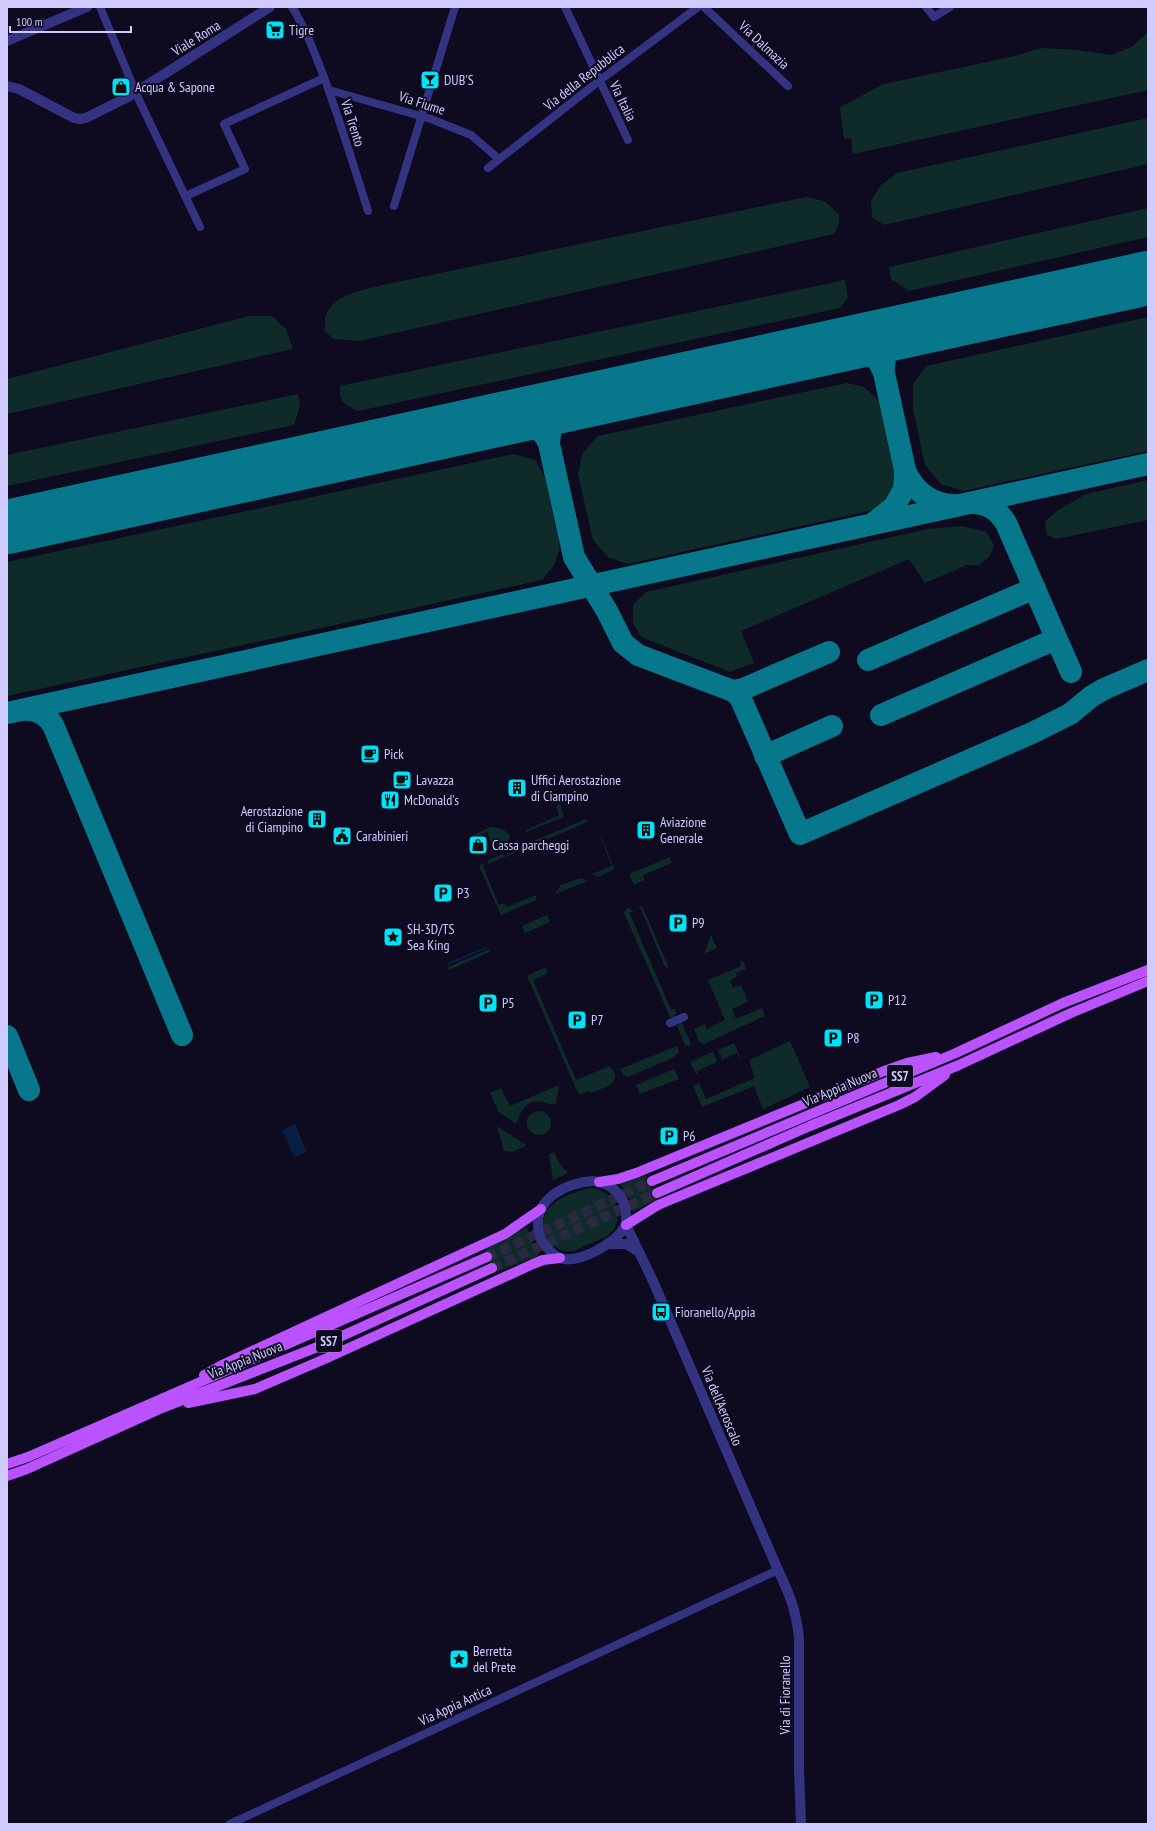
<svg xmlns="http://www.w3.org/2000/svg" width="1155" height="1831" font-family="'PT Sans Narrow',sans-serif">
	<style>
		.green { fill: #0e2b29 }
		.water { fill: #081f43 }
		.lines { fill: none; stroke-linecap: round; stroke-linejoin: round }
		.taxiway { stroke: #07778b; stroke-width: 22 }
		.runway { stroke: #07778b; stroke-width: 54 }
		.primary-tunnel { stroke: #2b2841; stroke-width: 10; stroke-dasharray: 10 5; stroke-linecap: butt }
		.minor { stroke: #343382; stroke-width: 8 }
		.tertiary { stroke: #343382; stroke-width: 10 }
		.primary { stroke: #ba52ff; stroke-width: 10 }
		.labels { text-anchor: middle; stroke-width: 4; stroke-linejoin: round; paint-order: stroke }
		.shield { fill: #0e0b20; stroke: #9591bc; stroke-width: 1 }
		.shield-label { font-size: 13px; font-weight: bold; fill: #cfcbff }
		.poi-label { font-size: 14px; fill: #cfcbff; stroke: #0e0b20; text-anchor: start }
		.street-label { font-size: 14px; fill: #cfcbff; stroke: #0e0b20 }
	</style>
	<rect width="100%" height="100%" fill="#0e0b20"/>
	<path class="green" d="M1148,32v58l-295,64 -2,-16 -7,1 -4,-32 44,-23 131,-28 26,-8 36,2 34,5 22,-9z
		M1148,118v46l-264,61 -12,-8 -1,-16 9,-15 17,-13z
		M806,197l18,4 15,13v9l-5,11 -475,107 -26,-2 -8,-8c0,-5 -1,-12 1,-16 8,-21 38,-25 57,-30z
		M1148,208v29l-239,54 -18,-12 -2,-12z
		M845,280l3,18 -8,10 -482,103c-14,-7 -19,-9 -18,-25z
		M249,316h23l14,13 7,20 -286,65v-35z
		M1148,317v134l-185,40 -22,-7 -16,-19 -12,-56v-25l13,-18z
		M847,383l17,4 15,14 18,68 -5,23 -14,17 -251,55 -19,-7 -15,-17 -15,-66 4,-20 16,-18z
		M298,394l2,12 -6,19 -287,61v-31z
		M514,454l21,6 10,17 15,71 -6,17 -12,15 -535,116v-134z
		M1148,480v40l-92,19 -9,-4 -2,-14 15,-12 26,-15z
		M962,526l24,6 8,13 -5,12 -10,8h-12l-42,18 -16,-24 -168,72 13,32 -24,9 -89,-35 -8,-14v-18l13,-13 282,-63z
		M560,804l4,13 -38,15v-2l33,-15 -3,-9z
		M586,819l2,3 -100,42 -1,-3 15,-7 2,2 9,-4 -1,-2z
		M593,819l21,48 -1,3 -15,7 -6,-3 20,-8z
		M491,827c7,0 16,3 19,9l-1,5 -16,6 -6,-15 -10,4 2,5 -5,2 -3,-7z
		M670,857l2,6 -29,12 1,5 -10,5 -5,-11z
		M483,863l1,3h-1l16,39 5,-2 3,4 29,-12v5l-35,15 -22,-49z
		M581,878l7,3 -33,13 6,-9z
		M641,906h1l27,62 -4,-1 -25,-60z
		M629,908l5,4h-5l42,97h5v5l-3,3h-3l-46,-104 2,-4z
		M547,915l3,7 -25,11 -3,-7z
		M711,935l6,13 -13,6z
		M489,949l1,3 -41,18 -1,-3z
		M743,961l3,8 -10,4 1,4 -7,3 3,8 8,-3 7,17 -16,7 4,10 26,-11 3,8 -61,28 -4,-1 -6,-14 11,-5 2,5 18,-9 -17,-40 33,-14 -1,-4z
		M546,967l2,6 -15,7 43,100 34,-14c15,18 -7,22 -20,27l-1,-2 -8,3 -3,-1 -51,-117z
		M681,1022l10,21 -2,3 -4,-1 -8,-19z
		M790,1041l20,46 -47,22 -9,-23 -52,21 -9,-21 6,-3 7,16 49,-21 -6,-18z
		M734,1043l6,14 -1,1 -2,-5 -15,7 -4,-10z
		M677,1046l2,6 -7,6 -44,19 -4,-1 -4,-7z
		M713,1052l4,10 -20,9 1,3h-2l-6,-12z
		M674,1069l5,10 -39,15 -4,-9z
		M559,1085l-3,19c-6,1 -8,-1 -13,-2 -16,-4 -22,9 -27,22l-18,-13 -8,-18 11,-5 9,18z
		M527 1123a12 12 0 1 1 24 0a12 12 0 1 1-24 0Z
		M497,1126l29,19v1l-14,6 -8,-1z
		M554,1152l5,11 9,10 -15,7 -4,-26z
		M646,1175l11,24 -24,13 -4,-15 -9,-13z
		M591,1188c20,2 35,23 22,42 -6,8 -17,11 -26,15 -7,3 -13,7 -20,6 -23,-2 -32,-31 -15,-46 9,-8 27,-15 39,-17z
		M527,1227l5,15 8,13 -46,18 -10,-25z"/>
	<path class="water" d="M487,946l1,2 -40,17 -1,-2z
		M295,1124l12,28 -13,5 -12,-27z"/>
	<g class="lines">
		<path class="taxiway" d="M840,345c24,1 35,5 44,28l21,97v9l-1,10 -10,18 -19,15
			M884,373c-2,-21 11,-36 30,-44
			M502,419c23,-2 37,3 47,25l25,113 33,54 16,32 15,12 95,36 7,6 60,137 232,-101 38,-19 22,-18 12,-7 44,-19
			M549,444c1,-27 13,-34 37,-43
			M905,470c9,21 25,34 49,35
			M970,503c17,-1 28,7 36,20l65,149
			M868,660l167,-72
			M733,691l10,-2 86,-37
			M23,710c13,-2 23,4 30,15l129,310
			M7,713l1141,-249
			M881,715l175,-76
			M765,756l67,-30
			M7,1036l22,54"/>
		<path class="runway" d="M7,527l1141,-249"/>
		<path class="primary-tunnel" d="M487,1257l165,-76
			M492,1268l165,-75"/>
		<path class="minor" d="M100,7l39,93 61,127
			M292,7c14,22 22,45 32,70 16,44 30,89 44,134
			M565,7l63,133
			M704,7l84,79
			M926,7l8,10 16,-10
			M329,90l102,29 40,16 28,24
			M488,168l111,-87 99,-74
			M186,196l59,-27 -21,-45 100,-46
			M394,206l61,-199
			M670,1023l14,-6
			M230,1824l548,-254"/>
		<path class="tertiary" d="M7,41l80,-34
			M7,86l12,3 55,29 6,1 6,-1 42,-21 142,-90
			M592,1181c18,1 33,14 34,33 0,3 1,8 -1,12 -7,16 -47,39 -65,32 -6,-2 -12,-9 -16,-14 -4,-5 -6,-12 -6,-20 -1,-27 30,-41 54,-43z
			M626,1225l27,56 125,289c12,25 18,40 21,68v132l2,54
			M607,1244h19l13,8"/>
		<path class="primary" d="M652,1181l304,-128 107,-50 85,-33
			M599,1182l19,-3 18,-6 248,-102 23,-8 29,-6
			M657,1193l153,-67 149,-61 112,-52 77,-32
			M626,1225l32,-20 241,-100 16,-8 30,-22
			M204,1375l18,-10 283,-131 36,-25
			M188,1403l67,-14 72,-31 206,-94 10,-4 17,-2
			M7,1464l21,-7 459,-200
			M7,1476l20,-7 135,-61 158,-62 172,-78"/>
	</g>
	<defs>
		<g id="supermarket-square" transform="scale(1)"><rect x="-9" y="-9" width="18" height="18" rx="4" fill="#00e3f6" stroke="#0e0b20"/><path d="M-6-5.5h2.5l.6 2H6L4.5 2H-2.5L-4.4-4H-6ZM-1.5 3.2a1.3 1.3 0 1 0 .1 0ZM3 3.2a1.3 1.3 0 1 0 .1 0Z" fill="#111"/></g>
		<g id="bar-square" transform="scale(1)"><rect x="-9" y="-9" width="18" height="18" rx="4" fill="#00e3f6" stroke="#0e0b20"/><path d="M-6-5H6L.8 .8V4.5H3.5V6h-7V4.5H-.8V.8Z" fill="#111"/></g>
		<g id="shop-square" transform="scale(1)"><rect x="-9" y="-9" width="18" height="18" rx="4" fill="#00e3f6" stroke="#0e0b20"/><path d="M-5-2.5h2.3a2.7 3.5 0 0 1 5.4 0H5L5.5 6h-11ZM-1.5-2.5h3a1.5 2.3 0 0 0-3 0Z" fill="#111"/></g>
		<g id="cafe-square" transform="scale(1)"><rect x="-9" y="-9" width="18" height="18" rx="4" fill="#00e3f6" stroke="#0e0b20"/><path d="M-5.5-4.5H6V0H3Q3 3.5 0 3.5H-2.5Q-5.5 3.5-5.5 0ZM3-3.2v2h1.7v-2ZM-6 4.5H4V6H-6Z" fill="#111"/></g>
		<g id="building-square" transform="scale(1)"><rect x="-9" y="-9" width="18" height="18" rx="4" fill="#00e3f6" stroke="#0e0b20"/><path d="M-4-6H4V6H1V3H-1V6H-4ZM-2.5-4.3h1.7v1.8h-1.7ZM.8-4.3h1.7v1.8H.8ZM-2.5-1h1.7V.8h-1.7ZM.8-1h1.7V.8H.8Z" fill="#111"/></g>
		<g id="restaurant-square" transform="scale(1)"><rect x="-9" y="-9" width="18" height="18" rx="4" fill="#00e3f6" stroke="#0e0b20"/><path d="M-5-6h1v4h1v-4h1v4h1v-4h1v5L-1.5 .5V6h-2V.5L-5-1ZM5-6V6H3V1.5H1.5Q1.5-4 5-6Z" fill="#111"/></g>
		<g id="civic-square" transform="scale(1)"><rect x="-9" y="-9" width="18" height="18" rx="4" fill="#00e3f6" stroke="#0e0b20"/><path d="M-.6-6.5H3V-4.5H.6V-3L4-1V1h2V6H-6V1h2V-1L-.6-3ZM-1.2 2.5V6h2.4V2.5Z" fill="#111"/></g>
		<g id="parking-square" transform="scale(1)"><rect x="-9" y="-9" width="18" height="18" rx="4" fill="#00e3f6" stroke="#0e0b20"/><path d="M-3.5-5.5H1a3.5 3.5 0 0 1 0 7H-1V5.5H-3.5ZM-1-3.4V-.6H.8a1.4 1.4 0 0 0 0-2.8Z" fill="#111"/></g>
		<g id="sight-square" transform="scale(1)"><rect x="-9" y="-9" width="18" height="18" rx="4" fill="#00e3f6" stroke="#0e0b20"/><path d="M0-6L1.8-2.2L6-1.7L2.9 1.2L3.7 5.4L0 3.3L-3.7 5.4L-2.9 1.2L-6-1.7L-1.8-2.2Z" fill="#111"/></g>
		<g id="bus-square" transform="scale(1)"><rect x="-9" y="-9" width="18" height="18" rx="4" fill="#00e3f6" stroke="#0e0b20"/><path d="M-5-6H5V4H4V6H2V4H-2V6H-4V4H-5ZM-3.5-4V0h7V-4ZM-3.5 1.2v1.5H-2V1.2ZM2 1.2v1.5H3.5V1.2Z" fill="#111"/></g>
	</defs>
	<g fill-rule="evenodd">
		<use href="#supermarket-square" x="275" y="30"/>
		<use href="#bar-square" x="430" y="80"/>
		<use href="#shop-square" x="121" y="87"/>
		<use href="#cafe-square" x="370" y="754"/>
		<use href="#cafe-square" x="402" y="780"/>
		<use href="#building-square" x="517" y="788"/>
		<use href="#restaurant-square" x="390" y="800"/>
		<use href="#building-square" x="317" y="819"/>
		<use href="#building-square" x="646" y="830"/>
		<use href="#civic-square" x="342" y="836"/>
		<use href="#shop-square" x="478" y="845"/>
		<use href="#parking-square" x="443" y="893"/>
		<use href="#parking-square" x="678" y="923"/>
		<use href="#sight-square" x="393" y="937"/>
		<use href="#parking-square" x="874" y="1000"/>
		<use href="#parking-square" x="488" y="1003"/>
		<use href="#parking-square" x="577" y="1020"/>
		<use href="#parking-square" x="833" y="1038"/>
		<use href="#parking-square" x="669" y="1136"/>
		<use href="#bus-square" x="661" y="1312"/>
		<use href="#sight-square" x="459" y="1659"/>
	</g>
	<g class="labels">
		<g class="shield">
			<rect x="887" y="1065" width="26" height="22" rx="3"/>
			<rect x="316" y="1330" width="26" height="22" rx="3"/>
		</g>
		<g class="shield-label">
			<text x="900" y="1081">SS7</text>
			<text x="329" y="1346">SS7</text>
		</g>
		<g class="poi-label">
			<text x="289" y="35">Tigre</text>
			<text x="444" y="85">DUB'S</text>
			<text x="135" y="92">Acqua &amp; Sapone</text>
			<text x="384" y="759">Pick</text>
			<text x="416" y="785">Lavazza</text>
			<text x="531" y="785">Uffici Aerostazione<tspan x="531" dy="16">di Ciampino</tspan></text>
			<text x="404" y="805">McDonald's</text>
			<text x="303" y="816" text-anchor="end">Aerostazione<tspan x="303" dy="16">di Ciampino</tspan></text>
			<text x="660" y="827">Aviazione<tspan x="660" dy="16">Generale</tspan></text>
			<text x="356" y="841">Carabinieri</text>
			<text x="492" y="850">Cassa parcheggi</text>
			<text x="457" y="898">P3</text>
			<text x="692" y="928">P9</text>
			<text x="407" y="934">SH-3D/TS<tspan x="407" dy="16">Sea King</tspan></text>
			<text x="888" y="1005">P12</text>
			<text x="502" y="1008">P5</text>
			<text x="591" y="1025">P7</text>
			<text x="847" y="1043">P8</text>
			<text x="683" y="1141">P6</text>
			<text x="675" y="1317">Fioranello/Appia</text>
			<text x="473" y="1656">Berretta<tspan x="473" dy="16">del Prete</tspan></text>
		</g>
		<g class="street-label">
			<text transform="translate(196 38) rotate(-32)" y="5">Viale Roma</text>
			<text transform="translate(764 45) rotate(43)" y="5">Via Dalmazia</text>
			<text transform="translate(584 77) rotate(-38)" y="5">Via della Repubblica</text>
			<text transform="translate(623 101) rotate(64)" y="5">Via Italia</text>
			<text transform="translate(422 103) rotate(18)" y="5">Via Fiume</text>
			<text transform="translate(353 123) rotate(72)" y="5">Via Trento</text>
			<text transform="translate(840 1087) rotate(-23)" y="5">Via Appia Nuova</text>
			<text transform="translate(245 1360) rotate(-22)" y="5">Via Appia Nuova</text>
			<text transform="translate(722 1406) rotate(67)" y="5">Via dell'Aeroscalo</text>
			<text transform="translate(785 1695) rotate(-90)" y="5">Via di Fioranello</text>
			<text transform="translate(455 1705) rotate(-25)" y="5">Via Appia Antica</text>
		</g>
	</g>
	<rect width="1155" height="1831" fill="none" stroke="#cfcbff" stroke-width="16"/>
	<path d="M10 26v6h121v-6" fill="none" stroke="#cfcbff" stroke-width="2"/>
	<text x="16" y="26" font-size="12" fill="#cfcbff" stroke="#0e0b20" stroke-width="3" paint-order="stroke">100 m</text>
</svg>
